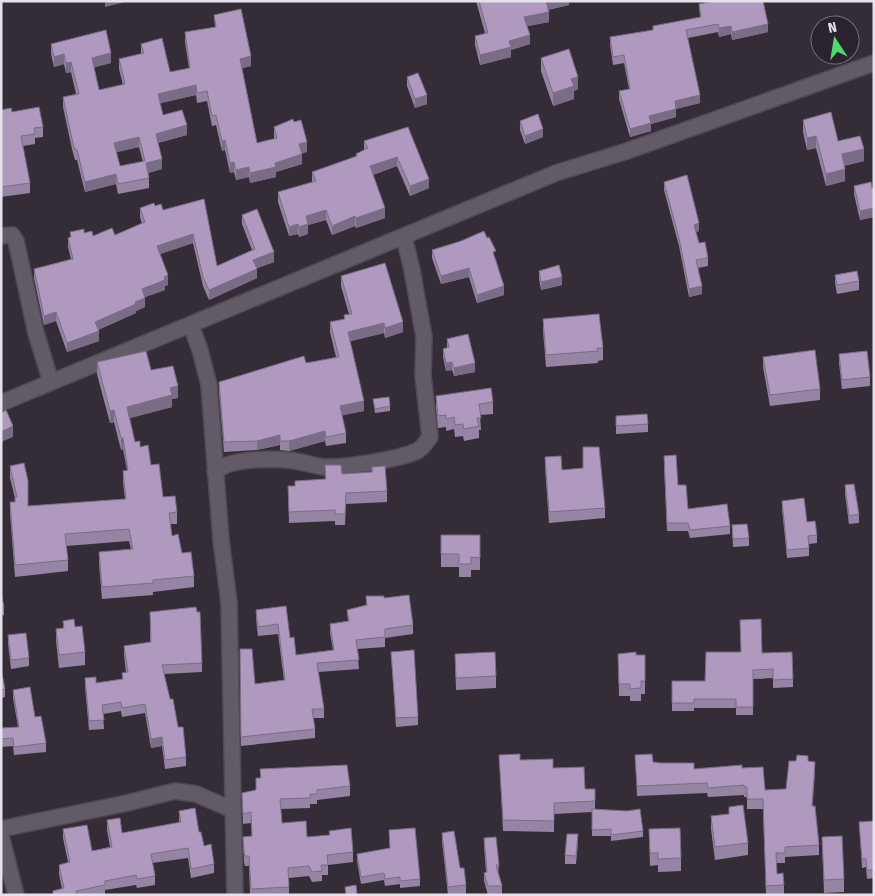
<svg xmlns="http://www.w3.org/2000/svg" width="875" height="896" font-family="'Fira Sans Condensed',sans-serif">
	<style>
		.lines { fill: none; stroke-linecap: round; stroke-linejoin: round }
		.minor-casing { stroke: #504a54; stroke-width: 18 }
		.minor { stroke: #625b67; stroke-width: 15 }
		.wall { fill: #9684a4; fill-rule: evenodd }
		.shaded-wall { fill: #7a6b86 }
		.building { fill: #af99bf; stroke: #7a6b86; fill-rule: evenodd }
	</style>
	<rect width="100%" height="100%" fill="#342d38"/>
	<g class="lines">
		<g class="minor-casing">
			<path id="minor" d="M1,236l11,-1 4,6 20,92 15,49
				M191,325l9,25 9,35 12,155 8,63 6,292
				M1,403l555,-230 71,-22 247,-88
				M215,472c14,-15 66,-14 85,-10 9,1 17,5 26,5 19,1 74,-8 91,-16 6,-3 9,-9 13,-14l-7,-61 1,-39 -12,-67 -8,-33
				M1,829l126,-26 48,-12 21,3 37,16
				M1,836l15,59"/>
		</g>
		<use href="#minor" class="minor"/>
	</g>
	<path class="wall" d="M476,1h93v4l-21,5 1,12 -22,4 3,18 -19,6v7l-31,8 -5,-20v-9l10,-3z
		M699,4l69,28 -36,8 -1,-6 -12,3 -1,-5 -30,6 12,65 -24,6v8l-25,7v7l-21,6 -11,-38v-8l10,-2 -5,-26 -11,2 -3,-20v-8l43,-7v-4l47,-8z
		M214,15l37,51 -9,2 15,75 17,-4v-12l20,-5 13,30 -6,1 1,11 -26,8v5l-26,6 -1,-6 -13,3 -2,-8 -4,1 -5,-23 -3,1 -6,-26 -4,1 -5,-25 -10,2 -1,-8 -36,8 3,12 24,20 -29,8 4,26 -14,4 1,5v10l-31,6 -2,-10 -31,8 -8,-32h-2l-3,-11 -9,-42v-10l13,-3 -5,-22 -5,1 -2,-9 -10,3 -3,-13v-10l60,19 -17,4 5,23 24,-5 -4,-16v-10l22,-5v-10l29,28 19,-4 -4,-26v-10l30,-5zM139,147l4,15 -23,4 -4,-14z
		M541,58l37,31 -4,2v8l-21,7 -12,-35z
		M407,77l20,27 -12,4 -8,-22z
		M1,110l11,2 31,15v10l-8,1v6l-12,2 7,37v10l-29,4z
		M803,120l35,21 26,20 -20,5 1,15 -19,5 -10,-38 -9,2 -4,-18z
		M520,121l23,16 -18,7 -5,-14z
		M408,127l21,61 -19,8 -13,-30 -24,9 12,43 -29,10 -1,-2 -23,9 -6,-15 -18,5v9l-9,3 -1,-3 -9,2 -11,-34v-10l34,-10v-10l44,-15v-3l8,-4v-9z
		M664,182l35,49 -3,1 3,11 9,15v8l-10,2 4,26 -13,3 -10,-51 -15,-56z
		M854,186l20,2v29l-14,3 -6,-26z
		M204,199l13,67 35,-16 -10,-26v-9l32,47 -17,6v10l-48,22 -6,-14 -10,-43 -33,11 8,31 -3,1v4l-20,7v10l-9,4v2l-38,17 1,11 -32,11 -11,-31 -12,4 -10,-47v-9l37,-10 -3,-12v-9l2,-1v-5l14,1 9,3 22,-1 27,-11 -2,-7v-9l15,-2 8,4z
		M432,250l64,9 8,36 -27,8 -8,-26 -28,7 -9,-26z
		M539,271l23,14 -21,5 -2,-11z
		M835,275l24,6v9l-22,4 -2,-11z
		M341,276l62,56 -18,6 -1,-5 -34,8 14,70 -22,4 4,18v10l-20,3 -1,-5 -36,10 -9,-1v-5l-23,5 -33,2 -5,-60v-10l117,-25 -6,-25v-10l14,-3v-4l5,-1 -8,-28z
		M543,319l60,29v12l-5,1v2l-52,4 -3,-36z
		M447,339l28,33 -21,4 -2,-6 -6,1 -3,-14v-8l4,-1z
		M839,354l31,23v9l-28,3 -3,-26z
		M763,357l57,32v11l-50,6 -7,-39z
		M97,362l54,8 27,28 -6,1v8l-43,11 6,24 5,5 11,18 12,32 14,15v12h-7l2,12 10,17 12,23v11l-41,5v3l-51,4 -3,-35v-12l32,-3 -2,-8 -63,5 2,14v11l-53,6 -5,-63v-12h5v-4l-5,-20v-12l18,40 97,-7 -2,-17v-11l4,-1 -4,-21 -2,1 -7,-28 -4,1 -13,-49z
		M436,396l57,6v12l-13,1 1,15h-2v8l-15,3 -1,-5 -8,1 -1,-8 -8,2v-4l-8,1 -2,-20z
		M373,399l17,7v5l-15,2z
		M616,416l32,8v8l-32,2z
		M545,457l17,13 43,38v10l-56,5 -4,-56z
		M664,464l14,21 10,24 42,17v8l-40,4 -2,-7h-21z
		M325,465l17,9 45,17v11l-41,2 -1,21h-10v-4l-46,2 -1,-37h7l30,-7z
		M845,485l14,29v9l-10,1 -4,-30z
		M782,501l25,21 10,13v8l-8,1v12l-22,2 -5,-49z
		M732,525l17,13v8l-16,1z
		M441,535h39v35h-9v7h-12v-10h-18z
		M1,594l3,13v8l-3,1z
		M366,596l18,2 29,27v9l-28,4v9l-28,2 2,20 -41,3 6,37v9h-11l2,11v9l-74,8 -1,-97 15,35 29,-4 -6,-46 -20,2 -2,-17v-9l30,-4 4,32 6,17 37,-5 -3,-17v-9l18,-3 -1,-11 19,-5z
		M150,612l52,51v9l-38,2 6,25 16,58v9l-21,3 -3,-23 -11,2 -6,-35 -23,4 -1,-6 -18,3 1,15 -15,1 -4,-43v-9l11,5 26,-4v-6h4l-2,-18v-9l26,-4z
		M63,621l12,6 10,25v13l-26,3 -3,-27v-12l7,-1z
		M8,635l21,23v8l-18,3 -3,-25z
		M391,652l27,65v8l-22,2z
		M762,653l31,26v8l-20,1v-10l-20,1v36h-17v-7h-42v3h-22v-30h33z
		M455,654l41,22v12l-40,2z
		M618,654l27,1v39h-4v7h-11v-5h-11z
		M1,669l4,20v8l-4,1z
		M13,690l22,27 11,26v9l-32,3 -1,-9 -12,1v-19l17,-1 -5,-29z
		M499,755l54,13 32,21 10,12v8l48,22v6l-32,4v-5h-19v-24l-38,2v18l-51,-1z
		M635,755l18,7 41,7 48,-1 23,22 21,-1 22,-28 7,11 -3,34 7,39v10l-34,2v6h-9l1,11 7,11v10h-18l-3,-86h-16v-12h-3v-2l-36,2 -1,-4 -70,3z
		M260,769l90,17v10l-33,4v4h-7v4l-29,1 1,14 25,14 22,-2v-4l24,21v10l-25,3v10h-6v6l-10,1 -3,-6 -20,2v17h-39l-1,-29h-4l-1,-4 -1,-25 9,-1 -1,-13 -8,1 -1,-31 14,-3v-12h4z
		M729,807l19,36v12l-33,5 -4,-31v-13l18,-2z
		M179,811l20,21 5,14 10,18v9l-23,5 -3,-20 -36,5 3,13v9l-18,3 -1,-3 -31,5v4l-1,1h-51v-4l9,-2 -3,-15v-9l9,-3 -5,-24v-9l29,22 18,-4 -3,-17v-10l15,13 57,-10z
		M874,821v57l-7,1 -1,-12 -4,1 -3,-46z
		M649,829l32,29v13l-23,1v-7l-8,1z
		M389,830l31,49v7l-20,2v-4l-15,2 -1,-6 -23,4 -4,-23v-7l33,-5z
		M442,833l18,35 6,17v9l-18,1 -6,-54z
		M822,837l22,42v13l-20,1z
		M484,838l15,27 -1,9 4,12v8l-14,1 -4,-14v-8l2,-1 -2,-26z
		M578,843l-2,21h-11v-9z"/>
	<path class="shaded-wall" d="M105,1h24l-24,6z
		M546,1h23v4l-23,5z
		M549,12v10l-25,5v-10z
		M768,24v8l-36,8v-8z
		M731,26v8l-12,3v-9z
		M530,35v9l-19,6v7l-31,8v-10l29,-14z
		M111,53v10l-19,5v-10z
		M64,54v10l-10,3v-10z
		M251,56v10l-11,3v-10z
		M71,62v10l-5,1v-10z
		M578,77v12l-4,2v8l-21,7v-13l18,-14z
		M196,85v10l-38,9v-10z
		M427,95v9l-12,4v-9z
		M700,95v8l-25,6v-8z
		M676,109v8l-25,7v7l-21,6v-8l19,-13z
		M187,125v10l-31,8v-9z
		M543,129v8l-18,7v-8z
		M816,136v12l-9,2v-12z
		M139,137v10l-25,6v-10z
		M225,140v10l-3,1v-10z
		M307,142v10l-8,2v-10z
		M864,149v12l-22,5v-12z
		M302,154v10l-26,8v5l-26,6v-10l25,-10z
		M397,157v9l-27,10v-10z
		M162,159v10l-16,4v-10z
		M234,162v10l-4,1v-10z
		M249,167v10l-13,3v-10z
		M845,169v12l-19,5v-12z
		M116,174v10l-31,8v-10z
		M429,179v9l-19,8v-10z
		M385,208v10l-29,10v-10z
		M874,208v9l-14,3v-9z
		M326,210v10l-18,5v9l-9,3v-10l7,-11z
		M355,216v10l-23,9v-9z
		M699,223v8l-5,2v-8z
		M298,224v10l-9,2v-9z
		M193,234v9l-36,12v-9z
		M274,252v10l-21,8v-10z
		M469,268v9l-28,7v-8z
		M257,269v9l-48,22v-10z
		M168,275v10l-3,1v4l-23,8v-9l22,-12z
		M562,277v8l-21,5v-8z
		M504,286v9l-27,8v-8z
		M702,286v8l-13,3v-8z
		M145,298v9l-9,4v2l-41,18v-9l40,-20z
		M56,312v9l-12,4v-9z
		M403,322v10l-18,6v-10z
		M384,323v10l-36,9v-10z
		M99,331v10l-32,11v-9z
		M452,362v8l-6,1v-8z
		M475,363v9l-21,4v-8z
		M178,386v12l-6,1v8l-45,12v-12l43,-19z
		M364,401v10l-24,5v-10z
		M114,410v12l-4,1v-12z
		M13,426v11l-12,5v-10z
		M325,431v10l-36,10v-10z
		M280,435v10l-23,5v-9z
		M121,438h2v11l-2,1z
		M162,737v9l-11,2v-9z
		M815,762v10l-3,43v-9z"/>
	<path class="building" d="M479,1h67l3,11 -25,5 6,18 -21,6 2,6 -31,8 -5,-19 13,-3z
		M715,1h48l5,23 -36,8 -1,-6 -12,2 -1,-4 -32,6 14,65 -25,6 1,8 -27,7 2,7 -21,6 -11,-38 11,-2 -6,-34 -11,2 -3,-20 43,-7v-4l48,-9 -2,-13z
		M241,9l10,47 -11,3 17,84 20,-5 -3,-11 19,-8 1,3 7,-2 6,22 -8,2 3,10 -27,9 1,4 -26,6 -1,-6 -13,3 -2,-8 -4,1 -5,-23 -3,1 -6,-26 -4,1 -5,-25 -10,2 -1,-8 -38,9 5,21 19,-5 5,15 -31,9 6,25 -16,4 3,15 -31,6 -2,-10 -31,8 -8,-32h-2l-3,-11 -9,-42 16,-3 -8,-32 -5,1 -2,-9 -10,3 -3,-13 55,-14 5,23 -19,5 7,32 26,-6 -6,-25 25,-6 -3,-9 21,-6 8,34 20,-4 -5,-36 31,-5 -2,-12zM139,137l6,24 -25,5 -6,-23z
		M569,49l9,28 -7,2 3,7 -21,7 -12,-35z
		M418,73l9,22 -12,4 -8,-22z
		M39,107l4,20 -9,1 1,6 -14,2 9,47 -29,4v-77l10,-2 1,4z
		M831,112l7,29 22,-5 4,13 -22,5 3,15 -19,5 -10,-38 -9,2 -4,-18z
		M538,114l5,15 -18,7 -5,-15z
		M408,127l21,52 -19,7 -13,-29 -27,9 15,42 -29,10 -1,-2 -23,10 -6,-16 -20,6 2,8 -9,3 -1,-3 -9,3 -11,-35 38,-11 -4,-9 45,-16 -1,-2 12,-6 -4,-7z
		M687,175l12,48 -5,2 5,18 6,-1 3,16 -12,2 6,26 -13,3 -10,-51 -15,-56z
		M871,182l1,6h2v20l-14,3 -6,-25z
		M204,199l13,67 38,-17 -13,-34 15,-6 17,43 -21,8 4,9 -48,21 -6,-13 -10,-43 -36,12 11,29 -4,2 1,3 -23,9 3,9 -10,4 1,2 -41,18 4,9 -32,12 -11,-31 -12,4 -10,-47 39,-10 -5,-21 3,-1 -1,-5 14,-3v4l8,-2 1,5 19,-8 3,7 30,-13 -5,-14 14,-5 1,3 6,-2 2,6z
		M484,231l3,7 2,-1 7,14 -3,1 11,34 -27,9 -8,-27 -28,8 -9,-26 29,-9z
		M385,263l18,59 -18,6 -1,-5 -36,9 16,69 -24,5 6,27 -20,4 -1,-6 -36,10h-9v-6l-23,6 -33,1 -5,-60 85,-26 2,7 33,-6 -9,-35 15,-3 -1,-4 8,-1 -11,-38z
		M559,265l3,12 -21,5 -2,-11z
		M857,271l2,10 -22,4 -2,-10z
		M599,314l4,34h-6l1,3 -52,4 -3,-36z
		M468,334l7,29 -21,5 -2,-6 -6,1 -3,-14 6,-2 -2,-8z
		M815,350l5,39 -50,6 -7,-38z
		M146,351l5,19 22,-4 5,20 -8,2 2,7 -45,12 8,35 5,-1v6l8,-2 3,20 8,-1 4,33 12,-1 2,16 -8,1 3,23 6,-2 4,19 9,-1 3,24 -41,4v3l-51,4 -3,-35 34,-3 -4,-20 -64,5 3,26 -53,5 -5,-63h5v-5h2l-7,-31 14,-3 4,18v25l98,-7 -3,-28 5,-1 -5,-32h-2l-7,-28 -4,1 -13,-49z
		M867,351l3,26 -28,3 -3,-26z
		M491,388l2,14 -14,2 2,14h-4l2,8 -15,3 -1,-5 -8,1 -1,-8 -8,2v-4l-8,1 -2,-20z
		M389,397l1,9 -15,3 -2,-10z
		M6,410l7,16 -12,6v-19z
		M647,414l1,10 -32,2v-10z
		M583,447h16l6,61 -56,4 -4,-55 16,-1 1,14 21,-2z
		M676,455l2,30h8l2,24 39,-5 3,22 -40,4 -2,-7h-21l-3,-67z
		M325,465h16l1,9 30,-2v-5l13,-1 2,25 -41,2 -1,21h-10v-4l-46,2 -1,-26h7v-5l31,-2z
		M854,484l5,30 -10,2 -4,-31z
		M804,498l3,24 8,-1 2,14 -9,1 1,12 -22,2 -5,-49z
		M747,524l2,14 -16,1 -1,-14z
		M441,535h39v23l-9,-1v7h-12v-10h-18z
		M1,594l3,13h-3z
		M409,595l4,30 -28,4v8l-29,3 3,20 -42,3 7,46h-12l3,20 -74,8 -1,-88h12l3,35 30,-4 -7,-56 -20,3 -2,-17 30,-4 4,32 4,-1 2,18 38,-5 -4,-26 19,-3 -2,-11 20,-5 -1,-9h18v2z
		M196,607l1,5h3l2,51 -40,2 8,34h3l5,28h5l3,30 -21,3 -3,-23 -11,2 -6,-35 -23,4 -1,-6 -19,3 2,15 -15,1 -4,-43 11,-1v6l27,-4 -1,-6 6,-1 -4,-26 27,-4 -1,-30z
		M74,619l1,8 7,-1 3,26 -26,3 -3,-26 8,-1 -1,-7z
		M761,619l1,34 30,-1 1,27 -20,1v-11l-20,1v37h-17v-8h-42v4h-22v-22h33l1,-29h35l-1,-32z
		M26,633l3,25 -18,2 -3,-25z
		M414,650l4,67 -22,1 -5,-66z
		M495,652l1,24 -40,2 -1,-24z
		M636,652v3h9v26h-4v7l-11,1v-5h-11l-1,-30z
		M1,669l4,20 -4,1z
		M30,687l5,30 6,-1 5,27 -32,4 -1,-9 -12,1v-11l18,-1 -6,-37z
		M520,754v6l33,-1v9l31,-1 1,22h10v12l-41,2v18l-51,-1 -4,-65z
		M652,754l1,8 8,1h33v6l48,-4v3l21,-1 2,23 21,-1 3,-28h7l1,-6 11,1v5l7,1 -3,44h3l4,39 -34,2v6h-9l1,21 6,-1 1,12 -18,1 -3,-87h-16v-12h-3v-2l-36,3 -1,-5 -70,3 -2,-31z
		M347,765l3,21 -33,4v4h-7v4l-30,1 2,24 24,-2 1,16 23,-2 -1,-4 22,-3 2,24 -26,3 1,10h-7l1,6 -10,1 -3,-6 -21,2 1,19 -38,2 -2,-33h-4l-1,-4 -1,-15 9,-1 -1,-24 -8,2 -1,-21 14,-3v-12h5l-1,-9z
		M743,805l5,38 -33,4 -4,-31 18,-2v-7z
		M195,808l4,24h2l3,14 7,-2 3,20 -23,5 -3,-21 -37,6 4,22 -18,3 -1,-4 -31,6v4l-29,6v4h-23v-4l11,-3 -5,-23 11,-3 -7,-33 24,-4 5,26 20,-4 -5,-27 13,-2 2,15 59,-11 -2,-11z
		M592,809l35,2 13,-2 3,22 -32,4v-6l-19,1z
		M874,821v49h-7l-1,-11h-4l-3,-37z
		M415,828l5,51 -20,2v-4l-15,2 -1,-6 -23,4 -4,-23 33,-6 -1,-18z
		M680,828l1,30 -23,1v-6h-8l-1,-24z
		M454,831l6,37h4l2,17 -18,2 -6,-54z
		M567,834h11l-2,22 -11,-1z
		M842,836l2,43 -20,1 -2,-43z
		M496,837l3,28h-3l6,21h-14l-4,-13 3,-1 -3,-34z
		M356,885l1,10h-11l-1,-8z"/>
	<rect width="875" height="896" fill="none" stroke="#e6e2e9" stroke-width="5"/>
	<g transform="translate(835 40) rotate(348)"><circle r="24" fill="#2a232e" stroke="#756f79"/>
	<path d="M0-4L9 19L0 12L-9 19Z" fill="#53d672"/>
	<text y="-8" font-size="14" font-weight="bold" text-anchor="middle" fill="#e6e2e9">N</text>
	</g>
</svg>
